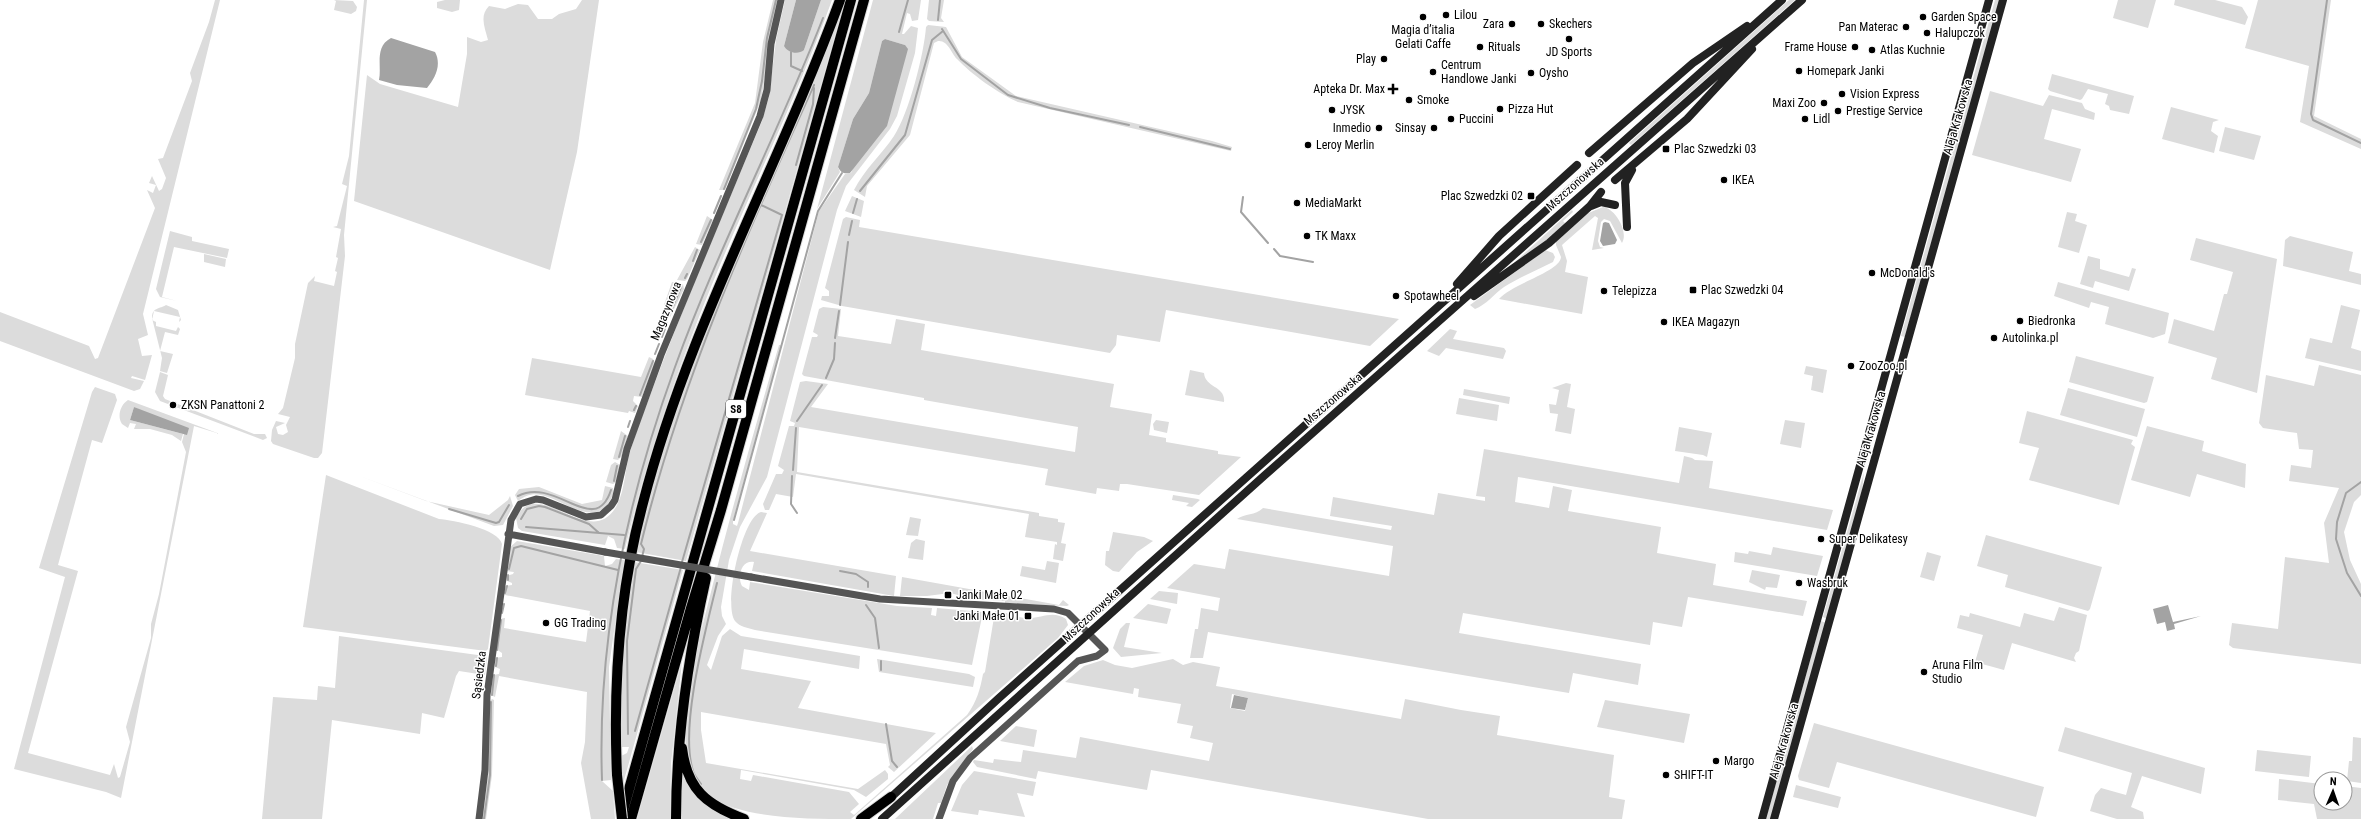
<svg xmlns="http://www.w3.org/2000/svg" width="2361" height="819" font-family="'Roboto Condensed',sans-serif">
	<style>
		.green { fill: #dcdcdc; fill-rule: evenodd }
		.water { fill: #a3a3a3 }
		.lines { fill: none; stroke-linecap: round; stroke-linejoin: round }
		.stream { stroke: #a3a3a3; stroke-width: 2 }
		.motorway-casing { stroke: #dbdbdb; stroke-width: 12 }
		.tertiary { stroke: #555; stroke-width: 7 }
		.secondary { stroke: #222; stroke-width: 8 }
		.motorway { stroke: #000; stroke-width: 10 }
		.motorway-bridge-casing { stroke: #dbdbdb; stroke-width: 12; stroke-linecap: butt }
		.tertiary-bridge { stroke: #555; stroke-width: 7 }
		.motorway-bridge { stroke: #000; stroke-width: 10 }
		.poi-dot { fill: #000; stroke: #fff; stroke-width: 1.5 }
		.labels { text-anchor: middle; stroke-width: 3; stroke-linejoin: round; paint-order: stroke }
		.shield { fill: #fff; stroke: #4c4c4c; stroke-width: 1 }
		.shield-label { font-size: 11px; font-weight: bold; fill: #000 }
		.poi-label { font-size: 12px; fill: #000; stroke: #fff; text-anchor: start }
		.street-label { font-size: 12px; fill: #000; stroke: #fff }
	</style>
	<rect width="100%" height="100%" fill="#fff"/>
	<path class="green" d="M215,0h5l-77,314 5,21 -10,4 4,17 10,-1 -7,25 -13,-4 -1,2 13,3 -4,8 -6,2 -134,-50v-29l89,34 6,13 3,-1 57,-150 -8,-18 6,3 3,-8 -7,-2 3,-7 7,15 3,-2 4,-11 -8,-19 5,-1 29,-77 -2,-8 19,-51z
		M334,0l19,1 4,6 -1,4 -5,3 -17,-4 2,-9z
		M364,0h3l-23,235 1,21 -23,197 -4,5h-4l-41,-14 -2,-3 1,-11 4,-9 9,2 -9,4 2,7 5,1 5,-3 -2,-7 4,-8 -12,-3 5,-6 12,-50v-14l13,-61 7,-7 -1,5 20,5 3,-14 -2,-1 3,-13 -2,-1 5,-28 -8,-2 4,-1 10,-40 -5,-2 7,-28z
		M445,0h15l-1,10 -7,2 -15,-4v-6z
		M582,0h17l-22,152 -27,118 -196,-69 13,-126 13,9 78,23 9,-53v-17l14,5 7,-2c-3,-12 -9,-24 1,-34l16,3 13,-5 10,1 10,14h14l7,-5 17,-5z
		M773,0h5l-17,100 -36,90h-6l36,-87 8,-61z
		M785,0h11l-12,46 20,4 17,-50h11c-35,98 -82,191 -121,287 -35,86 -65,172 -86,262l-8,-1 -3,-9 -6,-3 -3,9 -83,-14 -4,-3 -2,-10c22,-45 75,36 101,-13 8,-15 8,-37 13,-53 5,-17 11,-34 18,-51 35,-95 75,-187 114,-280l7,-24 7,-57z
		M873,0h48l-3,20 -6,1 -2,-7 -3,-1 -5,21h2l7,-8 7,2 -3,25 -18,63 -7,13 -44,57 -9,24 -70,267 -27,50 -11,33 -8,47 1,9 4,8 -8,12 -11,29 4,5 11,-34 8,-7 11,7 119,20 -1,13 -115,-20 -3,20 70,12 -13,27 138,25 -42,39 -6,-5 2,-2 -4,-21 -185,-32v18l5,33 152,26 27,-19 3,4v5l-22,18 -12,-7 -113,-20 -1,9 11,2 2,-6 96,17 10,12 -9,8 4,3 113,-100c10,-14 13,-25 16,-41l2,-2 10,-61c10,0 23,8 34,7 13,0 24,-8 37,1l2,6 -10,13 -207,181c-46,0 -107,0 -143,-23 -13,-12 -22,-33 -22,-50 -2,-55 14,-110 27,-162 20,-80 43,-160 66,-239h2l-48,176v3l4,2 1,-3 81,-312 26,-37 6,-1 54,-128 -20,-6 -3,2 -13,52 -16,26 -15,48 2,5 -23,37z
		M929,0h15l-3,18 3,4 -15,-1 -2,-2z
		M1789,0h6l-148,131 -16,14 -2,-2z
		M1995,0h5l-95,337 -4,-1z
		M2118,0h38l-8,28 -35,-10z
		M2175,0h40l27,7 6,10 -3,8 -71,-20z
		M2258,0h73l-17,116 47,23v10l-61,-27 9,-56 -64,-18z
		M841,14l-155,547 -50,-9c42,-188 132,-361 205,-538z
		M928,25l18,2 16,30 54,39 196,45 20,6 -1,4 -213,-49c-19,-8 -47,-28 -61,-43 -6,-6 -9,-19 -19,-18l-4,2 -24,92 -43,51 -2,11 -11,-7c10,-20 28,-36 40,-54 15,-23 30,-82 32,-109z
		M2052,74l82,22 -5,18 -19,-4 -1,-4 -4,-2 3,-10 -20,-5 -6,10 -2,1 -30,-9 -2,-2z
		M1990,91l53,15 6,-11 33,8 3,6 10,4 -1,7 -42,-11 -8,30 37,10 -10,33 -99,-27z
		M2171,107l48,13 -6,2 -2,9 7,5 -4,17 -52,-14z
		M2225,127l36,9 -7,24 -35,-9z
		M852,196l12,5 -3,16 -16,-6z
		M1603,207c12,1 26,25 19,36l-12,-22 -6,-2 -3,3 -3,19 2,6 4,1 -12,2 6,-32 -3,-2 -33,29 5,16 -2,11 23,5 -6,37 -83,-15c14,-16 61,-27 62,-42l-5,-12v-4l30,-27z
		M1572,210l1,2 -10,9 3,3 -42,36 -19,11z
		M2067,212l10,2 -2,7 12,4 -8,28 -21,-6z
		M707,216l6,4 -11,25 -6,-1z
		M846,217l14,3 -1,7 540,92 -29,27 -204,-36 -6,32 -43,-7 -1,10 -6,8 -268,-47 -21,-6 1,-4h7v-5l-4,-3 18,-69z
		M170,231l22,6v4l37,8 -2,9 -53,-11 -12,50 15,4 -17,-4 -4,-8z
		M2290,236l63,16 -4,19 12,3v11l-78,-19 2,-26z
		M2196,238l81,21 -20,134 -46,-14 6,-21 -49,-15 6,-24 40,12 10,-37h3l6,-22 -43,-12z
		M695,247l5,3 -13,29 -2,2 -8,-1z
		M1545,250l8,3 2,4 -2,5c-16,8 -33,15 -49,25 -10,7 -18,18 -29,22l-5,-4z
		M204,254l22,5 -1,8 -21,-5z
		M2088,256l12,3v10l29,8 3,-9 4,1 -7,22 -34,-10 -2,7 -13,-4z
		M672,282l11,2 1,5 -14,28 -6,-3 3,-8 -3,-1z
		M2058,282l111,31 -4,21 -12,4 -48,-14 4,-17 -18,-5 -2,6 -35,-12z
		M166,305l12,5 3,10 -2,2 1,-5 -26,-6 -2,9 4,2v4l20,5 2,-4 2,2 -2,6 -13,-3 -5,19 13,3 -6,19 -7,-2 2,-13 -10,-40c0,-11 8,-9 14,-13z
		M2341,305l19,5 -9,38 10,3v20l-56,-13 5,-20 22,5z
		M823,307l18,2 -3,27 53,8 5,-25 29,5 -4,26 193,34 -4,23 42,7 -3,21 17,3v4l52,9v3l23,3 -42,38 -72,-11h-7l-1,7 -22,-3 -1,6 -51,-9 3,-16 -249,-42 -2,45 242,41v3l19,3v3l7,1 -4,20 5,1 -3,17 -10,-2 2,-15 2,1v-3l-32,-5 4,-23 -233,-40 -3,23 -17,-3 -7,16h-4l-2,-6 13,-30h6l2,-4 -6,-4 11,-40h5l1,-3 -5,-2 10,-39 6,-1 22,3 -17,23 264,45 3,-25 -154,-27v-2l-120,-22 -2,-2 10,-37h5l1,-2 -5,-3 6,-23z
		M1450,329l7,2 -4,8 51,9 2,3 -3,8 -57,-11 -7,8 -12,-5z
		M2076,356l78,21 -7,25 -3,1 -75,-21z
		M649,357l4,2 2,4 -13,34 -8,-1 -1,5 5,5 -3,7 -6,-2 -1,2 -103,-18 7,-37 109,19z
		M2319,365l42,10v120l-7,7 -10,30 6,28 11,24v80l-128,-16 -4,-3 3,-22 46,6 7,-72 44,6 -5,-40 15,-35 -50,-7 2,-16 20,3 2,-18 -14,-1 -2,-16 -34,-5 -4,-5 7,-48 48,11z
		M1806,366l21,4 -4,23 -12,-3 2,-14 -9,-2z
		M1190,370l14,3c1,15 22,13 20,29l-39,-7z
		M160,372l8,3 -5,21 2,3 89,35h11l2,4 -4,2 -103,-39 -5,-9z
		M1566,383l5,1 -4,23 8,2 -4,25 -16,-3 3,-17 -8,-1 -1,-9 7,1 3,-15 -7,-2z
		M95,387l20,7 2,6 -15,43 -10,-3 -34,125 20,6 -50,182 82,22 4,-11 4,14 2,-1 10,-35 -4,-15 25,-89v-14l8,-30 27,-142 -4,-10 2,-8 -50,-27 -4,13 53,14 -2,7 -9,-6 -22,-6h-16l2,-5 -6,-1 -2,5 -6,-4c-5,-7 -2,-19 6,-24l92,34 -26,-8 -73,372 -15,-6 -92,-23 51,-192 -26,-9 53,-176z
		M2068,388l77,21 -8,28 -77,-22z
		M1464,389l46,8 -1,7 -46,-9z
		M1459,398l40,7 -2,16 -41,-7z
		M2027,411l106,29 -2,4 4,3 -16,58 -90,-25 10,-32 -20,-5z
		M1156,420l13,2 -2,11 -13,-3 -1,-6z
		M1785,420l20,3 -4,25 -21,-4z
		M2147,426l57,15 -2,10 44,13 -1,24 -48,-14 -7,23 -59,-17z
		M1679,427l33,6 -5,24 -4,-2 -28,-4z
		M621,431l7,5 -6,20 -4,4 -5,-1z
		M1484,449l195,34 5,-27 8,2 3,2 18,1 -4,27 124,22 -6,20 -309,-53 -3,25 34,6 4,-22 19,4 -4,21 93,16 -4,26 59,11 -3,21 94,16 -4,15 -115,-19 -6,30 -29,-5 -3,23 -187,-32 -4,20 182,31 -3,21 -65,-12 -4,20 -361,-61 -5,26h-13l5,-29h3l3,-21 17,3 2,-13 -53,-10 27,-24 31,5 4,-20 160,27 4,-30 -156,-27c8,-6 18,-3 26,-11l128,22 1,-4 -62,-10 3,-19 101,18 4,-22 47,8v-4l-9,-1z
		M615,462l5,3 -4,17 -3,2 -7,-2 5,-17z
		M1864,472l-2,19 -35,128 -4,-2z
		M326,475l113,44c14,1 60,10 63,25l-14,105 -2,2 -183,-24z
		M357,475l69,26 63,14 19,-15 2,-4 3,10 -10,19 -9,1z
		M605,486l8,2c1,5 -1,10 -4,14 -16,26 -48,-4 -68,-7 -9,-2 -16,1 -23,6l-3,-6 4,-6 20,-2 43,17 20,-4z
		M1173,495l25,4 2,1 -8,7 -6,-1 3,-3 -17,-3z
		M761,512l6,1 -17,38 146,25 -2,20 -142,-25 2,-9c-13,-2 -17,15 -12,24l7,4 1,-8 147,24 35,2 -1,7 5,1 1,-8 46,4 -11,53 -217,-35c-7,-2 -15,-3 -20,-9 -12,-16 7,-104 26,-109z
		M910,517l11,2 -3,17 -12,-1z
		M1113,532l31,5 9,4 -16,11 -18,20 -6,-1 -8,-6 1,-14h3z
		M1986,535l116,32 -12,42 -2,2 -83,-24 3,-12 -31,-9z
		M916,539l9,2 -2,19 -15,-2 3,-15z
		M517,541l87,15 1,10 7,-2 4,-5 8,1 -15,107 2,113 -9,1 11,10 2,28h-24l-10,-56 4,-21 2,-50 -88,-16 -4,21 -4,-2 2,-20 6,-1 1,-5 -5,-2v-9l7,-1v-4l-6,-4 3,-30 6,-1 -1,10 82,14 4,-31 -85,-16 -2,-2 2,-7 7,-1v-2l-7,-3 1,-4 7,-2 1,-2 -7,-1 2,-23z
		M1773,547l50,9 -6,20 -83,-14 1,-10 13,2 1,-3 22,4z
		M1927,552l14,4 -7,25 -14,-4z
		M1047,561l12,2 -3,20 -36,-7 2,-10 23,4z
		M634,562l49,8 -60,214 -2,-28 6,-3 2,-6h-7l-2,-41 5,-86z
		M1752,570l28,5 -3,13 -11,-1 -1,3 -16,-8z
		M902,577l157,28 4,-5 6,5 -2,1 -62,-3v-2l-31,-2 -24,-6 -23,3h-27z
		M1159,591l19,2 -1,11 -27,-5z
		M1148,604l23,5 -4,15 -34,-6z
		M2059,607l28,8 -8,36 -3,2 -2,5 2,4 -64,-19 -8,27 -29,-8 8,-27 -26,-7 3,-13 9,2 1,-4 50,14 4,-14 30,8z
		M1821,621l5,2 -55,196h-5z
		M1126,623h4l-6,24 38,6 -41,4 -8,-9 7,-19z
		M339,636l146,20 2,1 -2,18 -26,-4 -3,5 -12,42 -22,-5 -2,21 -88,-14 -10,99h-60l11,-122 44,3 1,-14 17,2z
		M877,659l92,15 6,3 -2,10 -94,-15z
		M1173,659l10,6 10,-3 27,5 -4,19 185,33 4,-20 56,11 39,6 -3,19 117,20 -5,42 16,3 -3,19h-194l-277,-49 -4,20 -109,-19 -2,8 -59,-12 -4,-5 1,-2 19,3 1,-4 27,3 2,-12 53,8 4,-21 129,24 4,-18 -23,-5 3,-12 -16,-3 4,-19 -43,-7 1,-8 -5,-1 -1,6 -68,-12 19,-16 19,-6 12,5 17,3zM1232,694l16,4 -3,13 -15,-3z
		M682,662l-11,102 -1,55h-33z
		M492,699l2,1 -2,75 -6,44h-4l6,-44 2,-74z
		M1605,700l85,14 -6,29 -87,-16z
		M1814,723l230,64 -8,30 -199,-55 -8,26 -30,-8 -1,-4z
		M1016,726l21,4 -3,17 -34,-6z
		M2065,727l140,41 -4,26 -59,-18 -11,31 12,5 1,7h-27l-27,-8 5,-16 6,-7 25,7 6,-22 -74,-22z
		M2353,737l8,1v45l-14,-2 2,-20h3z
		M972,746l1,3 -26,36 -6,18h-3l-5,16h-38z
		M2257,750l54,6 -2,21 -54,-6z
		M974,771l62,11 -3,14 -16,-3 8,24 -46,-7 -1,5 -27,-4 11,-26z
		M682,772c9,24 26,38 50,47h-50z
		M2279,779l42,5v19h24v-17l16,2v31h-44l-3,-15 -36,-4z
		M1796,785l45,12 -3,11 -45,-11z"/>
	<path class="water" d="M796,0h25l-17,50c-6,5 -16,3 -20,-4z
		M391,38l44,14c7,13 0,26 -8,36l-30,-3 -18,-5c3,-14 -5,-33 12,-42z
		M885,39l20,6 3,4 -21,77 -37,47c-6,1 -9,0 -12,-6l15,-48 16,-26 13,-52z
		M1605,222l4,1 8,17 -2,4 -12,2 -3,-5 3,-18z
		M134,407l55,21 -2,7 -57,-15z
		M2168,605l5,17 28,-6 -27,8 1,5 -8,2 -2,-9 -8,2 -4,-15z
		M1234,695l14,3 -3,12 -14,-2z"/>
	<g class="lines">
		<path class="stream" d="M2327,0l-16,114 2,6 48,23
			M938,20l2,-20
			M942,29l19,30 47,36 42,13 79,17
			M899,32l9,-32
			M791,52v14l11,5
			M1140,127l90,22
			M796,165l17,-61 1,-16
			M724,189l32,-80 6,-28 5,-43 9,-38
			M860,191l45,-56 27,-95 11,-9
			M1243,197l-2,15 27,31
			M714,213l7,-17
			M853,213l4,-14
			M849,235l3,-14
			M701,242l10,-22
			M1274,249l6,7 33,6
			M693,261l4,-11
			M685,278l2,-4
			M840,305l8,-63
			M670,313l11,-26
			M662,337l5,-14
			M835,338l4,-27
			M655,354l4,-10
			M826,378l8,-19 1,-16
			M640,395l13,-34
			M634,410l2,-4
			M797,421l25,-36
			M628,427l2,-6
			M619,457l6,-21
			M793,470l3,-42
			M792,476l-1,28 6,9
			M614,481l3,-15
			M2361,482l-15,11 -9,29 -1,17 11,34 14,23
			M518,496c38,-20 77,43 93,-6
			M449,509l47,14 3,-1 10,-17
			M521,519l6,-10 12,-3 6,1 44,17 10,9
			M734,520l84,-309 24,-38
			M526,527l98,8
			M642,557l2,-8 -3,-5c39,-160 105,-309 173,-459
			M682,562l100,-347 -21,-10
			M509,569l5,-21 7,-2 97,24
			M840,571l16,3 12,8v5
			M508,580v-5
			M505,593l2,-7
			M866,605l9,13 4,30
			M502,613l2,-9
			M497,650l4,-30
			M881,661v9
			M496,666l1,-8
			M492,695l2,-20
			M886,724l6,37 5,6
			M635,731l46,-164
			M628,734l-1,-93 9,-72 5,-8
			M602,780c-5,-142 25,-281 73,-413 43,-119 102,-231 148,-349
			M701,784c-3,-4 -7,-9 -8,-13 -14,-44 13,-142 24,-188
			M484,819l6,-44 1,-73"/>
		<g class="motorway-casing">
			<path id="motorway" d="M682,748c5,42 25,57 62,71
				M617,775c-4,-92 2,-183 26,-272 45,-175 135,-334 197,-503
				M622,814l229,-814
				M631,819l60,-211 30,-98 143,-510
				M676,819c0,-83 12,-161 30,-241
				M861,819l30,-22"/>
		</g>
		<path class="tertiary" d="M508,534l97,18
			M751,577l129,22 174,10 14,4 37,37 -8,6 -19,5 -108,97 -17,23 -14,38
			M479,819l6,-49 2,-75 24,-175 9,-16 16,-5 7,1 43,17 15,-2 10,-9 4,-6 12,-51 34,-94 99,-239 7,-26 4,-46 10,-44"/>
		<path class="secondary" d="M1589,153l104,-90 54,-37
			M1615,180l72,-61 65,-70
			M1591,206l10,-4 14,3
			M1627,227l-2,-44 7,-13
			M1457,284l42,-48 78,-71
			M1474,296l75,-53 41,-37 11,-14
			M888,800l111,-102 783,-698
			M882,819l383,-344 537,-475
			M1762,819l227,-819
			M1774,819l229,-819"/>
		<use href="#motorway" class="motorway"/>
		<g class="motorway-bridge-casing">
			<path id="motorway-bridge" d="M617,775l5,44"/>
		</g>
		<path class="tertiary-bridge" d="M605,552l146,25"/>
		<use href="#motorway-bridge" class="motorway-bridge"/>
	</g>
	<g class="poi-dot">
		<circle cx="1446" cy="15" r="4"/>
		<circle cx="1423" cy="17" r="4"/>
		<circle cx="1923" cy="17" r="4"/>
		<circle cx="1512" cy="24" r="4"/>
		<circle cx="1541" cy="24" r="4"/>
		<circle cx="1906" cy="27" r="4"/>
		<circle cx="1927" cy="33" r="4"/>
		<circle cx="1569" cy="39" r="4"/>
		<circle cx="1480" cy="47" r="4"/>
		<circle cx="1855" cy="47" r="4"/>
		<circle cx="1872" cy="50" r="4"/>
		<circle cx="1384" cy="59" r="4"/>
		<circle cx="1799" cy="71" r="4"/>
		<circle cx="1433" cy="72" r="4"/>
		<circle cx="1531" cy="73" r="4"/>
		<path d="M1391 83h4v4h4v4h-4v4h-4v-4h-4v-4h4z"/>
		<circle cx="1842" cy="94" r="4"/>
		<circle cx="1409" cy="100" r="4"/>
		<circle cx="1824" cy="103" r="4"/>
		<circle cx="1500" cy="109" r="4"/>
		<circle cx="1332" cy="110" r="4"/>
		<circle cx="1838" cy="111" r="4"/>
		<circle cx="1451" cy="119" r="4"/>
		<circle cx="1805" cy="119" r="4"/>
		<circle cx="1379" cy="128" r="4"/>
		<circle cx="1434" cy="128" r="4"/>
		<circle cx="1308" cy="145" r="4"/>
		<rect x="1662" y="145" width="8" height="8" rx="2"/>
		<circle cx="1724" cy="180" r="4"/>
		<rect x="1527" y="192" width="8" height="8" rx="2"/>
		<circle cx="1297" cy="203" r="4"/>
		<circle cx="1307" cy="236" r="4"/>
		<circle cx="1872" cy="273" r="4"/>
		<rect x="1689" y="286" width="8" height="8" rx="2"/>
		<circle cx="1604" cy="291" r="4"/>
		<circle cx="1396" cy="296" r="4"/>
		<circle cx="2020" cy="321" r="4"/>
		<circle cx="1664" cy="322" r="4"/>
		<circle cx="1994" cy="338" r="4"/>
		<circle cx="1851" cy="366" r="4"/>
		<circle cx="173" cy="405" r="4"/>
		<circle cx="1821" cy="539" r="4"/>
		<circle cx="1799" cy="583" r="4"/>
		<rect x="944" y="591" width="8" height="8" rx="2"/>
		<rect x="1024" y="612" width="8" height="8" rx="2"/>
		<circle cx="546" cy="623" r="4"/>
		<circle cx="1924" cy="672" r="4"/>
		<circle cx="1716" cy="761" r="4"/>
		<circle cx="1666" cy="775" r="4"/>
	</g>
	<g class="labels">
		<rect class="shield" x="726" y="400" width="20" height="18" rx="3"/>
		<g class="shield-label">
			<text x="736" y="413">S8</text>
		</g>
		<g class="poi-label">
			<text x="1454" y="19">Lilou</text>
			<text x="1931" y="21">Garden Space</text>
			<text x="1504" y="28" text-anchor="end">Zara</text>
			<text x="1549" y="28">Skechers</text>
			<text x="1898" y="31" text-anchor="end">Pan Materac</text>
			<text x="1423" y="34" text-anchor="middle">Magia d’italia<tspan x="1423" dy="14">Gelati Caffe</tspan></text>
			<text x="1935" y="37">Halupczok</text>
			<text x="1488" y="51">Rituals</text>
			<text x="1847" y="51" text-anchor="end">Frame House</text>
			<text x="1880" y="54">Atlas Kuchnie</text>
			<text x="1569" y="56" text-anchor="middle">JD Sports</text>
			<text x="1376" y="63" text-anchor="end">Play</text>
			<text x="1441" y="69">Centrum<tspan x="1441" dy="14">Handlowe Janki</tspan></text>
			<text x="1807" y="75">Homepark Janki</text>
			<text x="1539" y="77">Oysho</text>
			<text x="1385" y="93" text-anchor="end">Apteka Dr. Max</text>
			<text x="1850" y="98">Vision Express</text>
			<text x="1417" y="104">Smoke</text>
			<text x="1816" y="107" text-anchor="end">Maxi Zoo</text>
			<text x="1508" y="113">Pizza Hut</text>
			<text x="1340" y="114">JYSK</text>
			<text x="1846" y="115">Prestige Service</text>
			<text x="1459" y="123">Puccini</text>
			<text x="1813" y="123">Lidl</text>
			<text x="1371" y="132" text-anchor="end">Inmedio</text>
			<text x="1426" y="132" text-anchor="end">Sinsay</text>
			<text x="1316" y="149">Leroy Merlin</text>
			<text x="1674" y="153">Plac Szwedzki 03</text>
			<text x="1732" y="184">IKEA</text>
			<text x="1523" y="200" text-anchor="end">Plac Szwedzki 02</text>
			<text x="1305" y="207">MediaMarkt</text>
			<text x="1315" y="240">TK Maxx</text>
			<text x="1880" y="277">McDonald's</text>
			<text x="1701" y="294">Plac Szwedzki 04</text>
			<text x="1612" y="295">Telepizza</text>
			<text x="1404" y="300">Spotawheel</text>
			<text x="2028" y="325">Biedronka</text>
			<text x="1672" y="326">IKEA Magazyn</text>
			<text x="2002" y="342">Autolinka.pl</text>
			<text x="1859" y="370">ZooZoo.pl</text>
			<text x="181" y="409">ZKSN Panattoni 2</text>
			<text x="1829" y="543">Super Delikatesy</text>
			<text x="1807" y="587">Wasbruk</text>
			<text x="956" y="599">Janki Małe 02</text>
			<text x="1020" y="620" text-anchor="end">Janki Małe 01</text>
			<text x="554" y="627">GG Trading</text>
			<text x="1932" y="669">Aruna Film<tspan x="1932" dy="14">Studio</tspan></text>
			<text x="1724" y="765">Margo</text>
			<text x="1674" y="779">SHIFT-IT</text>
		</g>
		<g class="street-label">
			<text transform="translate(1958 117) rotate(-74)" y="4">Aleja Krakowska</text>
			<text transform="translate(1575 184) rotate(-42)" y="4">Mszczonowska</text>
			<text transform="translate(666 311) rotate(-68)" y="4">Magazynowa</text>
			<text transform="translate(1333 399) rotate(-41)" y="4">Mszczonowska</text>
			<text transform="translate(1871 429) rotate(-74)" y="4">Aleja Krakowska</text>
			<text transform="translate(1091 615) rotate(-43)" y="4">Mszczonowska</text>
			<text transform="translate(479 675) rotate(-83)" y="4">Sąsiedzka</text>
			<text transform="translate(1784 741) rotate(-74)" y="4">Aleja Krakowska</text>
		</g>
	</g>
	<g transform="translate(2333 791) rotate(2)"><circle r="19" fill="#ffffff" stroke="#999999"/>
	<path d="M0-3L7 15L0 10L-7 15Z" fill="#000000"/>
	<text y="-6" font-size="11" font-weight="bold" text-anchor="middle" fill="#000000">N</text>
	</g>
</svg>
